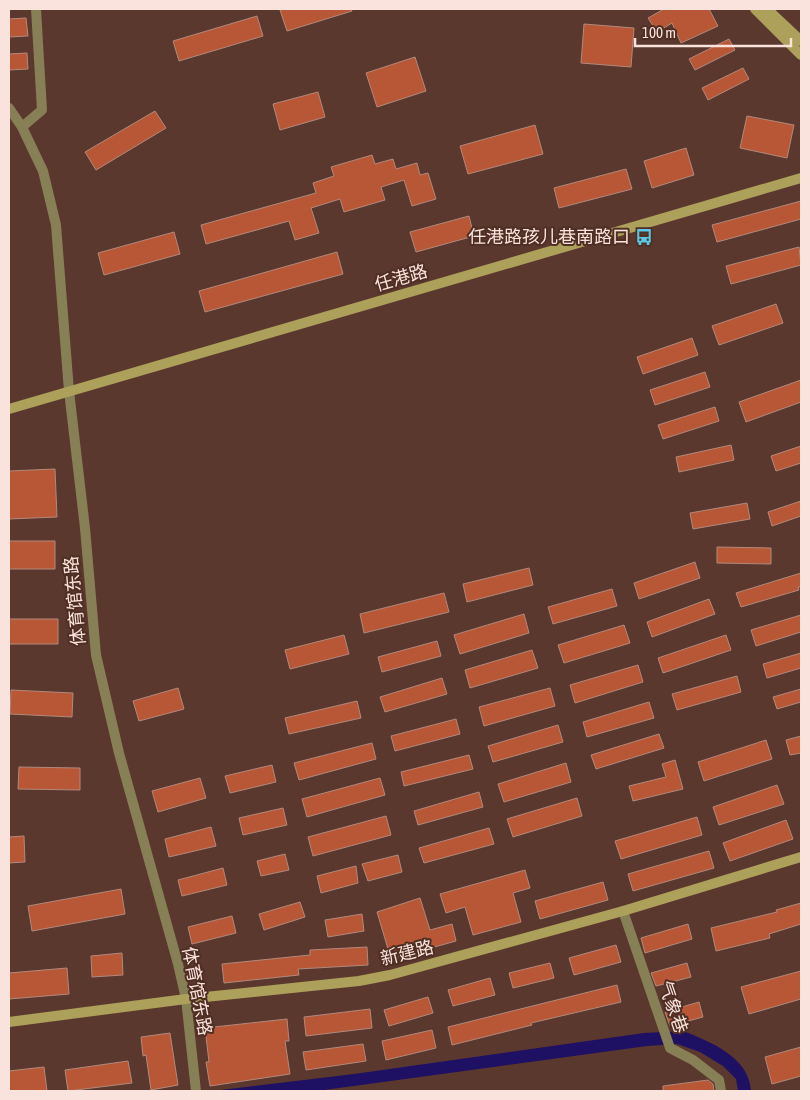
<svg xmlns="http://www.w3.org/2000/svg" width="810" height="1100" font-family="'Asap Condensed','Noto Sans SC',sans-serif">
	<style>
		.water { fill: #1e1163 }
		.building { fill: #b85736; stroke: #b2897c }
		.lines { fill: none; stroke-linecap: round; stroke-linejoin: round }
		.street { stroke: #877f55; stroke-width: 10 }
		.secondary { stroke: #ada05b; stroke-width: 10 }
		.labels { text-anchor: middle; stroke-width: 4; stroke-linejoin: round; paint-order: stroke }
		.poi-label { font-size: 18px; fill: #f9e3dc; stroke: #4f2e23; text-anchor: end }
		.street-label { font-size: 18px; fill: #f9e3dc; stroke: #4f2e23 }
	</style>
	<rect width="100%" height="100%" fill="#5b382d"/>
	<path class="water" d="M683,1031c28,11 66,26 68,60h-13l-2,-12 -13,-13 -23,-14 -23,-8 -30,2 -330,45h-105l142,-17 290,-41z"/>
	<path class="building" d="M286,9h65l1,2 -65,20 -7,-21z
		M664,9h45l9,17 -37,17 -9,-20 -15,9 -9,-14z
		M257,16l6,20 -84,25 -6,-20z
		M26,18l2,18 -19,1v-18z
		M584,24l50,4 -3,39 -50,-4z
		M729,39l6,11 -40,20 -6,-11z
		M27,53l1,16 -19,1v-16z
		M415,57l11,34 -49,16 -11,-34z
		M743,68l6,11 -41,21 -6,-12z
		M318,92l7,25 -45,13 -7,-26z
		M155,111l11,17 -70,42 -11,-18z
		M747,116l47,9 -7,33 -47,-10z
		M535,125l8,29 -75,20 -8,-28z
		M686,148l8,27 -42,13 -8,-27z
		M372,155l3,9 18,-5 3,10 21,-6 3,12 8,-2 8,26 -24,7 -8,-26 -23,7 4,13 -41,12 -4,-13 -29,9 8,25 -24,7 -6,-19 -83,23 -5,-19 115,-32 -3,-10 21,-7 -3,-9z
		M626,169l6,20 -73,19 -5,-20z
		M801,201v18l-84,23 -5,-17z
		M469,216l5,20 -58,16 -6,-20z
		M174,232l6,22 -76,21 -6,-22z
		M799,247l2,18 -70,19 -5,-18z
		M337,252l6,22 -138,38 -6,-21z
		M776,304l7,19 -64,22 -7,-19z
		M692,338l6,17 -55,19 -6,-17z
		M705,372l5,15 -55,18 -5,-15z
		M801,380v22l-55,20 -7,-20z
		M715,407l4,14 -56,18 -5,-14z
		M731,445l3,15 -55,12 -3,-15z
		M801,446v17l-25,8 -5,-15z
		M55,469l2,48 -48,2v-48z
		M801,501v15l-29,10 -4,-14z
		M747,503l3,16 -57,10 -3,-16z
		M9,541h46v28h-46z
		M717,547l54,1v16l-54,-1z
		M695,562l5,16 -61,21 -5,-16z
		M529,568l4,17 -66,17 -4,-18z
		M801,573v14h-3l1,3 -58,17 -5,-14z
		M612,589l5,17 -64,18 -5,-17z
		M444,593l5,19 -85,21 -4,-19z
		M709,599l6,15 -63,23 -5,-15z
		M524,614l5,19 -69,21 -6,-19z
		M801,615v17l-45,14 -5,-16z
		M9,619h49v25h-49z
		M624,625l6,18 -66,20 -6,-18z
		M344,635l5,19 -59,15 -5,-19z
		M726,635l5,15 -68,23 -5,-15z
		M437,641l4,15 -59,16 -4,-15z
		M532,650l6,18 -68,20 -5,-18z
		M801,653v15l-34,10 -4,-14z
		M638,665l5,17 -68,21 -5,-18z
		M737,676l4,16 -64,18 -5,-16z
		M442,678l5,16 -62,18 -5,-15z
		M178,688l6,21 -45,12 -6,-20z
		M550,688l5,18 -71,20 -5,-19z
		M801,689v13l-24,7 -4,-12z
		M11,690l62,3 -1,24 -62,-3z
		M357,701l4,17 -72,16 -4,-16z
		M649,702l5,16 -67,19 -4,-15z
		M456,719l4,15 -65,17 -4,-15z
		M558,725l5,17 -70,20 -5,-16z
		M659,734l5,14 -68,21 -5,-14z
		M801,736v17l-11,2 -4,-15z
		M766,740l6,19 -68,22 -6,-19z
		M372,743l4,16 -77,21 -5,-17z
		M469,755l4,14 -69,17 -3,-14z
		M675,760l8,29 -50,12 -4,-15 37,-9 -4,-13z
		M566,763l5,19 -67,20 -6,-18z
		M272,765l4,17 -46,11 -5,-17z
		M19,767l61,1v22l-62,-1z
		M200,778l6,20 -48,14 -6,-21z
		M380,778l5,17 -78,22 -5,-18z
		M777,785l7,19 -65,21 -6,-18z
		M479,792l4,15 -65,18 -4,-14z
		M577,798l5,18 -69,21 -6,-18z
		M283,808l4,17 -44,10 -4,-17z
		M386,816l5,19 -78,21 -5,-19z
		M697,817l5,18 -81,24 -6,-18z
		M786,820l7,19 -63,22 -7,-18z
		M211,827l5,19 -47,11 -4,-18z
		M489,828l5,16 -70,19 -5,-15z
		M24,836l1,26 -16,1v-26z
		M709,851l5,17 -81,23 -5,-17z
		M285,854l4,16 -28,6 -4,-15z
		M398,855l4,17 -34,9 -6,-17z
		M356,866l2,17 -37,10 -4,-17z
		M223,868l4,17 -45,11 -4,-16z
		M525,870l5,18 -17,5 8,29 -48,13 -8,-28 -19,6 -6,-19z
		M603,882l5,18 -68,19 -5,-18z
		M121,889l4,25 -93,17 -4,-25z
		M420,898l10,32 22,-6 4,17 -65,18 -14,-47z
		M300,902l5,15 -41,13 -5,-16z
		M801,903v21l-32,10 1,4 -54,13 -5,-23 66,-16 -1,-2z
		M362,914l2,17 -36,6 -3,-17z
		M232,916l4,17 -44,11 -4,-17z
		M688,924l4,15 -47,14 -4,-15z
		M616,945l5,17 -47,13 -5,-17z
		M367,947l1,18 -70,4 1,6 -75,8 -2,-19 88,-9v-5z
		M122,953l1,22 -31,2 -1,-21z
		M550,963l4,15 -41,10 -4,-15z
		M687,963l4,14 -35,9 -5,-13z
		M67,968l2,26 -60,5v-26z
		M801,971v28l-52,15 -8,-27z
		M490,978l5,17 -42,11 -5,-16z
		M617,985l4,17 -90,21 1,2 -80,20 -4,-18z
		M428,997l5,16 -44,13 -5,-16z
		M699,1002l4,15 -33,9 -5,-14z
		M370,1009l2,19 -66,8 -2,-19z
		M287,1019l2,22h-4l5,33 -80,12 -4,-24h3l-4,-34z
		M432,1030l4,18 -50,12 -4,-19z
		M170,1033l8,52 -27,5 -5,-35 -3,1 -2,-19z
		M363,1044l3,17 -60,9 -3,-18z
		M801,1047v29l-29,8 -7,-27z
		M128,1061l4,22 -64,8 -3,-21z
		M44,1067l3,24h-38v-20z
		M708,1080l5,4 1,7h-51v-5z"/>
	<g class="lines">
		<path class="street" d="M9,108l13,19 21,44 13,54 13,166 16,137 11,127 23,98 59,211 8,35 10,92
			M22,127l20,-17 -6,-101
			M623,911l47,137 23,12 26,20 2,11"/>
		<path class="secondary" d="M755,9l46,46
			M767,9l34,32
			M9,409l792,-231
			M9,1022l177,-23 173,-18 31,-6 233,-64 178,-54"/>
	</g>
	<defs>
		<g id="bus-bare" transform="scale(1.35)"><path d="M-5-6H5V4H4V6H2V4H-2V6H-4V4H-5ZM-3.5-4V0h7V-4ZM-3.5 1.2v1.5H-2V1.2ZM2 1.2v1.5H3.5V1.2Z" fill="#5bc8e6" stroke="#4f2e23" stroke-width="2.5" paint-order="stroke"/></g>
	</defs>
	<g fill-rule="evenodd">
		<use href="#bus-bare" x="644" y="237"/>
	</g>
	<g class="labels">
		<g class="poi-label">
			<text x="630" y="243">任港路孩儿巷南路口</text>
		</g>
		<g class="street-label">
			<text transform="translate(401 278) rotate(-16)" y="6">任港路</text>
			<text transform="translate(75 601) rotate(-95)" y="6">体育馆东路</text>
			<text transform="translate(407 953) rotate(-14)" y="6">新建路</text>
			<text transform="translate(197 991) rotate(79)" y="6">体育馆东路</text>
			<text transform="translate(673 1007) rotate(71)" y="6">气象巷</text>
		</g>
	</g>
	<rect width="810" height="1100" fill="none" stroke="#f9e3dc" stroke-width="20"/>
	<path d="M635 38v8h156v-8" fill="none" stroke="#f9e3dc" stroke-width="2.5"/>
	<text x="642" y="38" font-size="15" fill="#f9e3dc" stroke="#4f2e23" stroke-width="4" paint-order="stroke">100 m</text>
</svg>
